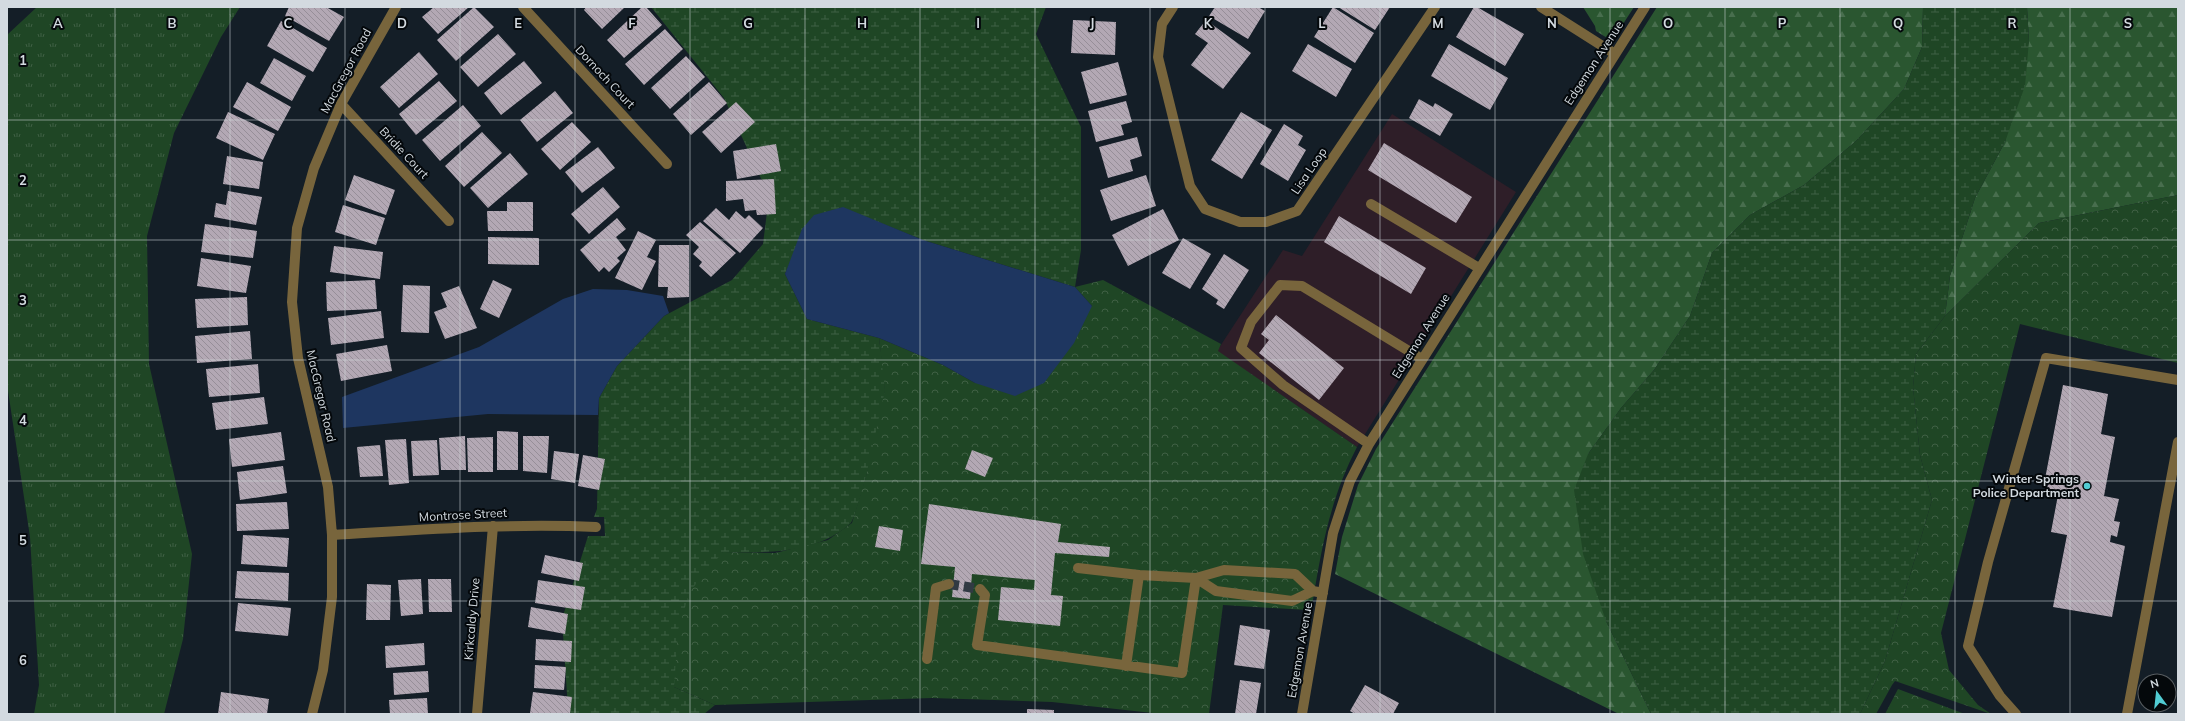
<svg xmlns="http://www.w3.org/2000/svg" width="2185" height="721" font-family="Mulish,sans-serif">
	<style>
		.commercial { fill: #2e1e28 }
		.grass { fill: url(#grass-tufts) }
		.forest { fill: url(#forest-firs) }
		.wetland { fill: url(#wetland-marsh) }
		.park { fill: url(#park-crowns) }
		.water { fill: #1e3660 }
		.building { fill: url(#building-back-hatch) }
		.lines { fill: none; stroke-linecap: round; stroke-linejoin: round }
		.minor-tunnel { stroke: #313a43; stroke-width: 10; stroke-dasharray: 10 5; stroke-linecap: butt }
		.minor { stroke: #78653c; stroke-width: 10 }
		.grid { fill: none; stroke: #d3dae0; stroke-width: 1; stroke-opacity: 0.55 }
		.poi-dot { fill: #51ccd3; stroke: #04080b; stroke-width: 1.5 }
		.labels { text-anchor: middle; stroke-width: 4; stroke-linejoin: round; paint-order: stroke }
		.street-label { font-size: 12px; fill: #d3dae0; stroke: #04080b }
		.poi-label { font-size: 12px; font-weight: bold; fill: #d3dae0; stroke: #04080b; text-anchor: end }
		.grid-label { font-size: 13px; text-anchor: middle; font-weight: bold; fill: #d3dae0; stroke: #04080b; stroke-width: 4; stroke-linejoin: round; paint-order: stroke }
	</style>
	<defs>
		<pattern id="grass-tufts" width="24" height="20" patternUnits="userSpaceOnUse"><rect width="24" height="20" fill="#1f4625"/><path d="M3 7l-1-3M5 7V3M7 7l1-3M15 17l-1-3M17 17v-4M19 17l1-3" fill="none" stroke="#3f6044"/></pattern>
		<pattern id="forest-firs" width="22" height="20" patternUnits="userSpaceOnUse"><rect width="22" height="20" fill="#2a5630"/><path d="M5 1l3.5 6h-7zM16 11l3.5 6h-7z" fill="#486e4e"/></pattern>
		<pattern id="wetland-marsh" width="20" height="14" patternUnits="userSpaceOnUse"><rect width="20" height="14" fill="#1f4625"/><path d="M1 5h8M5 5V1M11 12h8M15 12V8" fill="none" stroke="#3f6044"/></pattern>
		<pattern id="park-crowns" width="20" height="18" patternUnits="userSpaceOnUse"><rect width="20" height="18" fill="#1f4625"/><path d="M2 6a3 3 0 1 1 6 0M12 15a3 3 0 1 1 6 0" fill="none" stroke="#3f6044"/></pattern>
		<pattern id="building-back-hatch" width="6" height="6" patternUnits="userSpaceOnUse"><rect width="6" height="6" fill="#b3a8b4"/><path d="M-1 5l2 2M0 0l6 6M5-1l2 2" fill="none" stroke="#968e98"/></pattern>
	</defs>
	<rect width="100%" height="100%" fill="#141e27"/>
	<path class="commercial" d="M1392,114l124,78 -159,255 -140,-96 66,-101 19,6z"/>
	<path class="grass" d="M37,7h203l-19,30 -47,96 -27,103 2,128 43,190 -9,85 -19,75h-130l5,-29 -9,-148 -23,-153v-349z"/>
	<path class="forest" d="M1583,7h51l-22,34 -16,-10 -1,-5z
		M1657,7h266l-1,40 -18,42 -48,52 -52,44 -54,30 -38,38 -22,63 -36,54 -33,38 -33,46 18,167 45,93h-32l-284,-140 7,-37 16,-52 18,-36z
		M2027,7h151v188l-139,28 -94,93 5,-40 25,-78 30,-56 24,-101z"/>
	<path class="wetland" d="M651,7h395l-10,27 45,93v123l-6,37 -152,-47 -80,-32 -52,52 -6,14 22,45 72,19c2,17 6,35 6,52 0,15 -27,127 -35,134 -34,30 -84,29 -127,28l-49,135 41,18 -11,9h-133l-3,-5 -6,-90 26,-83h17l-1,-19h-10l3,-8 2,-111 18,-32 47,-50 68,-36 31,-36 6,-48 -45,-98z
		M1923,7h104l2,34 -4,45 -20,56 -30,56 -25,78 -5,40 -29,38 -3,33 7,68 12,45 -47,161 -25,53h-209l-45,-93 -23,-67 -9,-64 14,-36 33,-46 33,-38 36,-54 22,-63 38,-38 54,-30 52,-44 48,-52 18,-42z"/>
	<path class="park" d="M2178,195v168l-158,-39 -79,309 8,37 29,35 13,9 -96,-33 -3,4 -16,29h-16l25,-53 47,-161 -12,-45 -7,-68 3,-33 29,-38 94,-93z
		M1103,280l118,64 -3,7 139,96c-26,50 -35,98 -44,153l-6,10 -84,-5 -14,109h-47l-110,-12 -120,-4 -217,7 -41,-18 4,-57 12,-39 33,-39 52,1 53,-13 24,-17 14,-47 19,-86 -6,-52 64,27 32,18 117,-77 -17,-19z
		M1898,689l67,25h-80z"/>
	<path class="water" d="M843,207l80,33 152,47 17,19 -18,37 -30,40 -29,13 -40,-13 -32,-18 -64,-27 -72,-19 -22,-45 17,-45 12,-14z
		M593,289l34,1 36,6 6,17 -5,3 -47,50 -18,32 -1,17 -110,-1 -145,14 -1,-31 137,-50 84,-48z"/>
	<path class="building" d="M289,7h37l18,10 -15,24 -44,-25z
		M434,7h35l-31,27 -16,-17z
		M474,7l20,20 -38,34 -19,-21z
		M586,7h39l-23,22 -18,-19z
		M642,7h4l16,18 -38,33 -17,-18z
		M1215,7h43l7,4 -17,28 -39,-23z
		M1333,7l41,26 -19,30 -41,-26z
		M1338,7h52l-15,23z
		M1474,7h3l47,27 -19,32 -49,-29z
		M1073,20l43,2 -1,33 -44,-2z
		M1206,20l45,33 -28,36 -32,-24 17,-22 -13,-9z
		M281,21l46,27 -14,24 -46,-26z
		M665,29l18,20 -39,36 -19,-21z
		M498,34l18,20 -38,33 -18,-20z
		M1308,44l44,25 -16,28 -44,-26z
		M1449,44l59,34 -18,32 -59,-34z
		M419,52l19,22 -39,34 -19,-21z
		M686,56l19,21 -35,32 -19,-21z
		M274,58l32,18 -14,25 -32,-18z
		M524,61l18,22 -41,32 -17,-22z
		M1118,62l9,33 -37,9 -9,-32z
		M439,81l18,20 -41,34 -17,-21z
		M247,82l44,25 -13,24 -45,-24z
		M709,82l18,21 -36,32 -18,-21z
		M555,91l18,22 -36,29 -17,-22z
		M1419,99l14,8 2,-4 18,11 -13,22 -31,-18z
		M1126,101l6,21 -11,3 3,10 -28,7 -8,-31z
		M736,102l19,20 -34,31 -19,-21z
		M463,105l18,21 -41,35 -18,-21z
		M228,112l47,22 -12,26 -47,-22z
		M1241,112l31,18 -30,49 -31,-19z
		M572,122l19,20 -31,28 -19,-21z
		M1284,124l19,12 -5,9 8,5 -18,31 -28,-17z
		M482,132l20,21 -38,34 -19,-21z
		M1137,137l5,19 -12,4 3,11 -25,7 -9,-31z
		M1384,143l88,54 -16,26 -88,-53z
		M776,144l5,27 -44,8 -4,-28z
		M598,147l17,21 -33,25 -17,-21z
		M510,153l18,21 -40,34 -18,-20z
		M227,156l36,6 -4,27 -36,-5z
		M354,175l41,15 -9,25 -41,-15z
		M1146,175l10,31 -45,15 -11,-31z
		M774,179l2,35 -19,1 -1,-5 -11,1 -2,-12 -17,2v-20z
		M603,187l17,20 -31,27 -18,-20z
		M228,191l34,6 -6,28 -42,-8 2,-14 10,2z
		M507,202h26v29h-45l-1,-20h20z
		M343,205l42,13 -9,27 -41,-13z
		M716,208l13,12 7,-9 9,8 4,-4 14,13 -23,25 -37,-32z
		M1163,209l16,31 -51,26 -16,-31z
		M1339,216l87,52 -15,26 -87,-52z
		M617,218l9,11 -10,8 10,13 -9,8 3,3 -11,11 -5,-5 -5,5 -19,-22z
		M700,222l36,31 -25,24 -12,-11 3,-4 -9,-8 6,-7 -13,-12z
		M205,224l52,7 -4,27 -52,-6z
		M638,231l18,9 -9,17 9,4 -14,29 -27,-12z
		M488,237l51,1v27l-51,-1z
		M1183,238l28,16 -21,35 -28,-16z
		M659,245h30v52l-22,1 1,-11h-10z
		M334,246l49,6 -3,27 -50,-7z
		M1224,254l25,16 -25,39 -8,-5 2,-4 -16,-11z
		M201,258l50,8 -5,27 -49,-7z
		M375,280l2,29 -50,2 -1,-29z
		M493,280l19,9 -13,29 -19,-9z
		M403,285l27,1 -1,47 -28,-1z
		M459,286l18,42 -32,11 -11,-27 13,-5 -6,-14z
		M247,297l1,28 -51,3 -2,-29z
		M381,311l3,27 -53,7 -3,-27z
		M1276,315l68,53 -25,32 -60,-47 10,-13 -8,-6z
		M250,331l2,28 -55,4 -2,-27z
		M387,345l5,26 -51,10 -5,-27z
		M258,364l2,29 -51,4 -3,-28z
		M2063,385l45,9 -7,40 14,3 -11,59 15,3 -5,22 6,1 -3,15 -6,-2 -1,7 15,4 -13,71 -59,-10 14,-72 -16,-3 7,-37 -12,-2 3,-13 -4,-1z
		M264,397l4,27 -52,6 -4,-27z
		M497,431l21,1v38h-21z
		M281,432l4,28 -53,7 -3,-28z
		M465,436l1,34h-25l-2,-32z
		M523,436h26l-2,37 -24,-2z
		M493,437v35h-25l-1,-34z
		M406,439l3,44 -20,2 -4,-45z
		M437,440l2,35 -26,1 -2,-35z
		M380,445l3,31 -23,1 -3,-30z
		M972,450l21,8 -8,19 -20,-8z
		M554,451l25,3 -4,29 -24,-4z
		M583,455l22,4 -6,31 -21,-4z
		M283,466l4,27 -47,7 -3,-28z
		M287,502l2,27 -52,2 -1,-27z
		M929,504l132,20 -3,18 52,5 -1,10 -54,-4 -4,42 12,1 -3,30 -62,-6 3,-33 33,3 1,-10 -63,-6 -2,25 -18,-2 3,-30 -34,-3z
		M879,526l24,4 -3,21 -25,-4z
		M243,535l46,3 -2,29 -46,-3z
		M545,555l38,8 -4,18 -38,-8z
		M237,571l52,2 -1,28 -53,-3z
		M421,579l2,35 -22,2 -3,-36z
		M428,579h23l1,33h-23z
		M538,580l47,7 -4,23 -46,-7z
		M367,584l24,1 -1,35h-24z
		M238,603l53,5 -3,28 -53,-5z
		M531,607l37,7 -3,20 -37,-7z
		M1240,625l30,5 -6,39 -30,-4z
		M536,639l36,2 -1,21 -36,-2z
		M424,643l1,22 -39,3 -1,-22z
		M535,665l31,2 -2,23 -30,-2z
		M428,671l1,21 -35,3 -1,-22z
		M1240,680l21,3 -5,31h-21z
		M1365,685l34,18 -6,11h-38l-5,-3z
		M221,692l48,7 -2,15h-49z
		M533,692l39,5 -2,17 -40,-1z
		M427,698l1,16h-38l-1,-14z
		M1027,709l27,1v4h-27z"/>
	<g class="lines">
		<path class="minor-tunnel" d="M949,584l31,5"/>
		<path class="minor" d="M523,7l144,157
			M1173,7l-11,17 -4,33 32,129 15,23 35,13h26l31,-11 138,-204
			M1541,7l74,47
			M341,104l108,117
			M1371,204l108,64
			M1369,444l-86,-59 -42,-37 10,-26 29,-37 22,1 120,73
			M332,535c88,-5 176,-12 264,-8
			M980,589l5,6 -8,50 205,28 14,-95 -57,-3 -61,-7
			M1313,591l-18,-17 -71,-4 -28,8 20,13 76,10 21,-10 10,2
			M927,659l9,-71 13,-4
			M1126,666l13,-91
			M312,714l11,-44 9,-73v-62l-4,-48 -30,-129 -6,-56 5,-74 17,-60 27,-64 55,-97
			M477,714l16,-188
			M1302,714l31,-181 17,-52 19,-37 276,-437
			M2016,714l-16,-18 -32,-50 20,-84 58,-204 132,22
			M2127,714l51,-272"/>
	</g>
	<path class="grid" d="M115,7v707M230,7v707M345,7v707M460,7v707M575,7v707M690,7v707M805,7v707M920,7v707M1035,7v707M1150,7v707M1265,7v707M1380,7v707M1495,7v707M1610,7v707M1725,7v707M1840,7v707M1955,7v707M2070,7v707M7,120h2171M7,240h2171M7,360h2171M7,481h2171M7,601h2171"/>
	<circle class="poi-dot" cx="2087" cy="486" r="4"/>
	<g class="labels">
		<g class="street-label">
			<text transform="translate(1594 63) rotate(-57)" y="4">Edgemon Avenue</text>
			<text transform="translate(346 71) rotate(-62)" y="4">MacGregor Road</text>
			<text transform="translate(605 77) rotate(47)" y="4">Dornoch Court</text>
			<text transform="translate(404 153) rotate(47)" y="4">Bridie Court</text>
			<text transform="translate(1309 171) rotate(-56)" y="4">Lisa Loop</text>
			<text transform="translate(1421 336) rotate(-58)" y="4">Edgemon Avenue</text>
			<text transform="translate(321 396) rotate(77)" y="4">MacGregor Road</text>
			<text transform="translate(463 515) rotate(-3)" y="4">Montrose Street</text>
			<text transform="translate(472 619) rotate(-85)" y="4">Kirkcaldy Drive</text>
			<text transform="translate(1300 650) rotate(-80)" y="4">Edgemon Avenue</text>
		</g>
		<g class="poi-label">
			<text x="2079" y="483">Winter Springs<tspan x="2079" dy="14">Police Department</tspan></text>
		</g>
	</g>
	<g class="grid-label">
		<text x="58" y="28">A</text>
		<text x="172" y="28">B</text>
		<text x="288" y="28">C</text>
		<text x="402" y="28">D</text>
		<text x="518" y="28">E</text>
		<text x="632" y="28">F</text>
		<text x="748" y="28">G</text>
		<text x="862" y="28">H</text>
		<text x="978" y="28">I</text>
		<text x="1092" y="28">J</text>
		<text x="1208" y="28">K</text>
		<text x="1322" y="28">L</text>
		<text x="1438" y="28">M</text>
		<text x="1552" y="28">N</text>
		<text x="1668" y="28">O</text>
		<text x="1782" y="28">P</text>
		<text x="1898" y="28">Q</text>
		<text x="2012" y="28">R</text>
		<text x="2128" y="28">S</text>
		<text x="23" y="65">1</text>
		<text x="23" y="185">2</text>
		<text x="23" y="305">3</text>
		<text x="23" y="425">4</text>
		<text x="23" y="545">5</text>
		<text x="23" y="665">6</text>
	</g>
	<rect width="2185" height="721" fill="none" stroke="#d3dae0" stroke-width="16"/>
	<g transform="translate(2157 693) rotate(345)"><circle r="19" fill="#04080b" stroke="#575c60"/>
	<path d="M0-3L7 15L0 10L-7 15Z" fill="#51ccd3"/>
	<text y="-6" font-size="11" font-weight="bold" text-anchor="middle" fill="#d3dae0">N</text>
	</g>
</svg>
